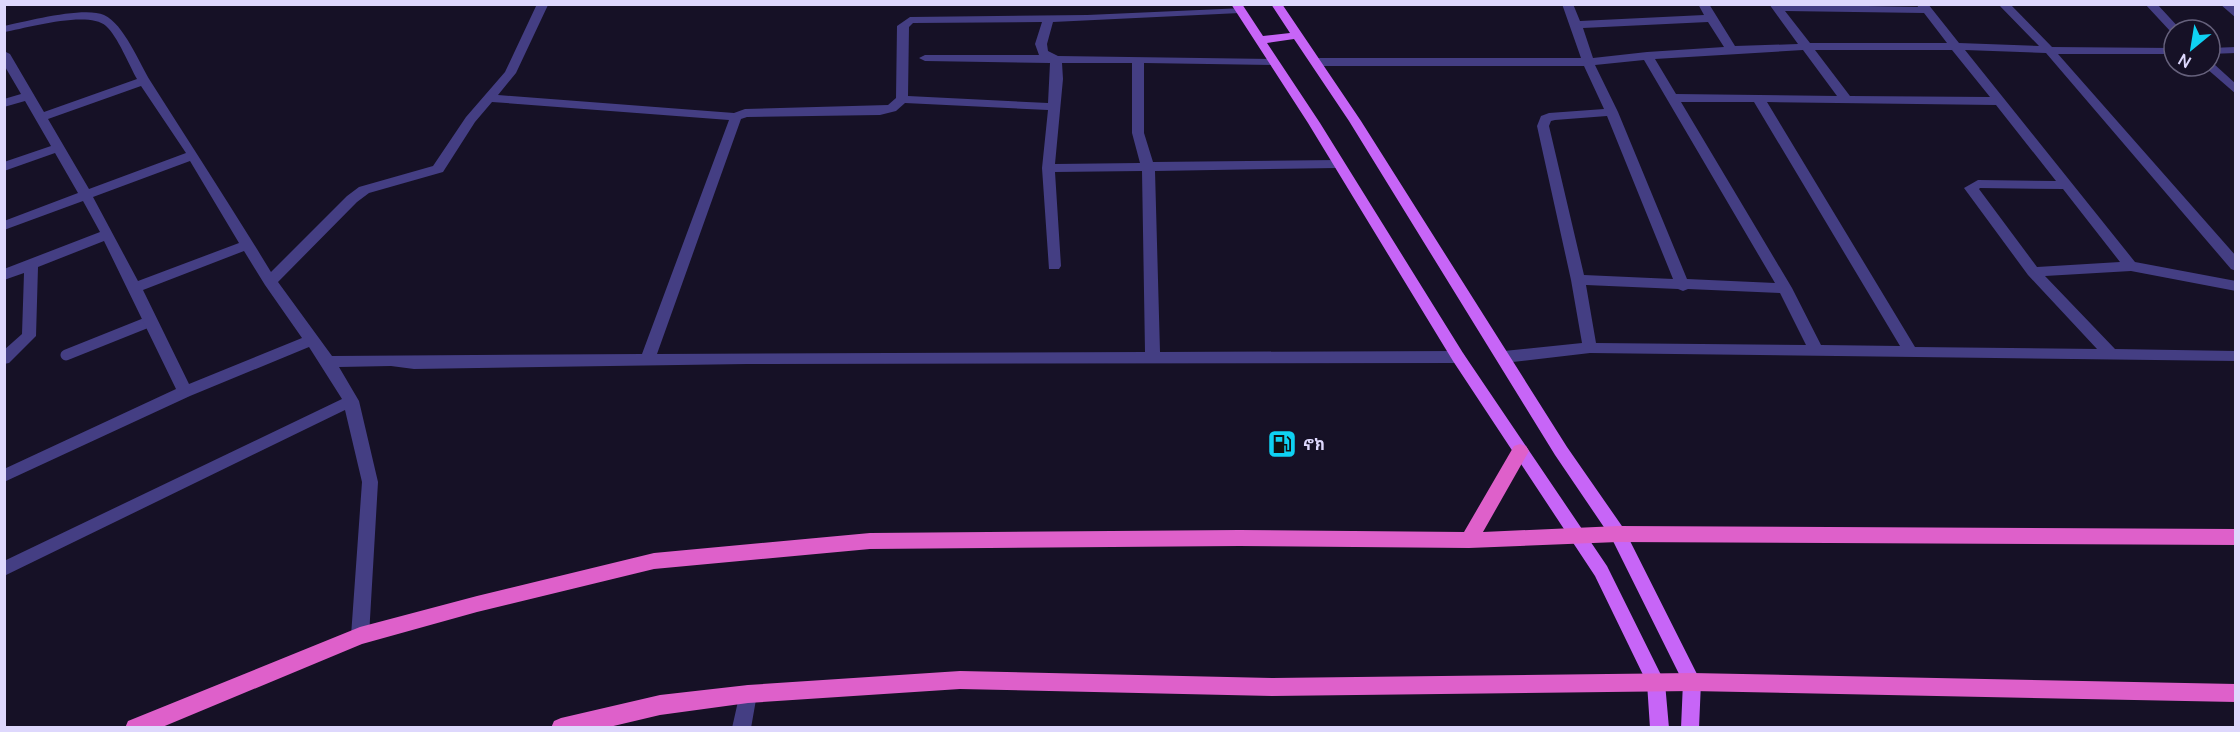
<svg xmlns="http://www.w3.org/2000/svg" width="2240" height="732" font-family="Manrope,'Noto Sans Ethiopic',sans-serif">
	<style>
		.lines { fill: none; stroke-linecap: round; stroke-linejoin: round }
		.service { stroke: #443e83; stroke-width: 11 }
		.minor { fill: #443e83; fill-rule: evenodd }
		.primary { fill: #c765f7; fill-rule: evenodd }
		.trunk { fill: #de60ca; fill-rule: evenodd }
		.labels { text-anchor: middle; stroke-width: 4.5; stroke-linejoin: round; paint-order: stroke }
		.poi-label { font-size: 16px; font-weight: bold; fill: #ded8fd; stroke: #161126; text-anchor: start }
	</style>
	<rect width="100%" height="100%" fill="#161126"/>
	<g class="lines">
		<path class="service" d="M66,355l85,-34"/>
		<path class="minor" d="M537,4l11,1 -32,68 -18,22 236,18 11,-4 143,-4 8,-7 1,-72 13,-9 177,-2 157,-7v4l-4,1 -187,9 -6,22 1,7 10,5 219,3v4l-4,2 -129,-2v70l9,29 184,-2 6,4 -6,4 -182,3 5,181 298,-1 5,2 2,4 -2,4 -5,2 -711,1 -333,5 -23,-3 -52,1 20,34 19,81 -9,154 -3,6 -6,2 -6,-2 -3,-6 11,-154 -17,-72 -341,166v-15l338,-162 -33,-52 -119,49 -186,86v-13l172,-80 -72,-148 -66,26 -2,69 -27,27 -5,1v-14l18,-16 2,-61 -20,7v-11l96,-37 -17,-31 -79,29v-9l74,-28 -23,-40 -51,18v-9l47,-16 -26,-45 -21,6v-8l17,-5 -17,-29v-14l6,3 34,58 93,-33c-8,-14 -19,-42 -31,-53 -18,-16 -78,2 -102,6v-6c23,-5 81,-20 100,-11 20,9 35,48 47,67 40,63 81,126 120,190l76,-76 12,-9 74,-21 33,-49 39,-45zM1042,22l-7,22 4,11h-114l-6,3 6,3 125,2 -2,40 -140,-7 1,-69 4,-4zM1062,63h70v70l8,30 -85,1 8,-85zM141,86l45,67 -97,36 -41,-70zM492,102l237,18 -87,234 -310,2 -54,-74 79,-80 12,-9 74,-21 32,-50zM905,103l143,7 -6,58 7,101h10l2,-3 -6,-94 87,-1 3,181 -488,2 84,-235 6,-2 133,-2 16,-4zM190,161l49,82 -101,38 -45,-84zM244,251l21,34 37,53 -113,46 -46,-94z
			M1562,4h11l7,17 124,-6 -6,-11h11l26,42 63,-2 -29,-40 149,3 -1,-3h11l31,39 80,3 -41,-42h12l42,43 122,1v6h-116l178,202v15l-5,-2 -185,-216 -81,-3 170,212 101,19v10l-105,-20 -86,5 70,73 121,2v10l-646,-8 -86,10 -5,-2 -2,-4 2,-4 5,-2 78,-8 -11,-63 -34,-154 4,-10 8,-3 55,-4 -20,-43h-268l-6,-4 6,-4h265zM1785,11l139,2 23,30h-137zM1708,22l16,25 -77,5 -54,6 -10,-30zM1803,50l34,46 -161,-2 -21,-35zM1815,50h137l38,47 -140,-1zM1644,60l131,223 -88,-4 -69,-167 -23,-47zM1681,102h73l146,244 -79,-1 -29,-57zM1767,102l229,3 60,76 -78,-1 -14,8 64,87 69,74 -182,-2zM1607,116l66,163 -89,-4 -35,-149 2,-5 4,-1zM1980,188l83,1 57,73 -83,5 -58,-78zM1586,285l92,4 5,2 5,-2 92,4 26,52 -210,-2z
			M2145,4h12l24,26 -10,2z
			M2220,4h12l4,4v10z
			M2236,47v6l-26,1v-6z
			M2210,62l4,2 22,20v10l-30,-26 -2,-2h6z
			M748,685l7,3 2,6 -6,34h-19l9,-40z"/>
		<path class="primary" d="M1231,4h11l21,32 27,-3 -19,-29h11l79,117 206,326 57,82 77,153 -2,46h-18l2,-46 -71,-143 -57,-84 -206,-334 -55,-82 -27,4 53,80 143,230 144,213 58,117 4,45h-19l-3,-45 -52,-107 -142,-215 -145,-238z"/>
		<path class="trunk" d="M1520,444l6,2 3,5 -46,81 135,-6 618,3v16l-618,-3 -149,6 -230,-2 -369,3 -216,20 -177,43 -115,32 -202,84h-35l3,-7 232,-94 117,-31 177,-43 216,-20 369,-3 225,2 50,-86z
			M960,671l312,7 420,-5 544,11v18l-544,-11 -420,5 -312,-7 -212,14 -88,12 -55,13h-54l3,-7 7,-3 99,-23 88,-10z"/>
	</g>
	<defs>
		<g id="fuel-square" transform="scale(1.5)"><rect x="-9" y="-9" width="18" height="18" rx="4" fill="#0fd1f2" stroke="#161126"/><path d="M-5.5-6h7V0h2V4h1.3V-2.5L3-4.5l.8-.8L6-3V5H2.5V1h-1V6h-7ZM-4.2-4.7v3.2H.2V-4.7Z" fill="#111"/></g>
	</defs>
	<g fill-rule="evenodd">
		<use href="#fuel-square" x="1282" y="444"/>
	</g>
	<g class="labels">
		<g class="poi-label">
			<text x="1303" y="450">ኖክ</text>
		</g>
	</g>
	<rect width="2240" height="732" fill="none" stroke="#ded8fd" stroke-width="12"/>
	<g transform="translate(2192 48) rotate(210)"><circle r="28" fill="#161126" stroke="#66617c" stroke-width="1.5"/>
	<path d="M0-4.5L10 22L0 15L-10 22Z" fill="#0fd1f2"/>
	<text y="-9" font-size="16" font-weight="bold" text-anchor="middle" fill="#ded8fd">N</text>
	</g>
</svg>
